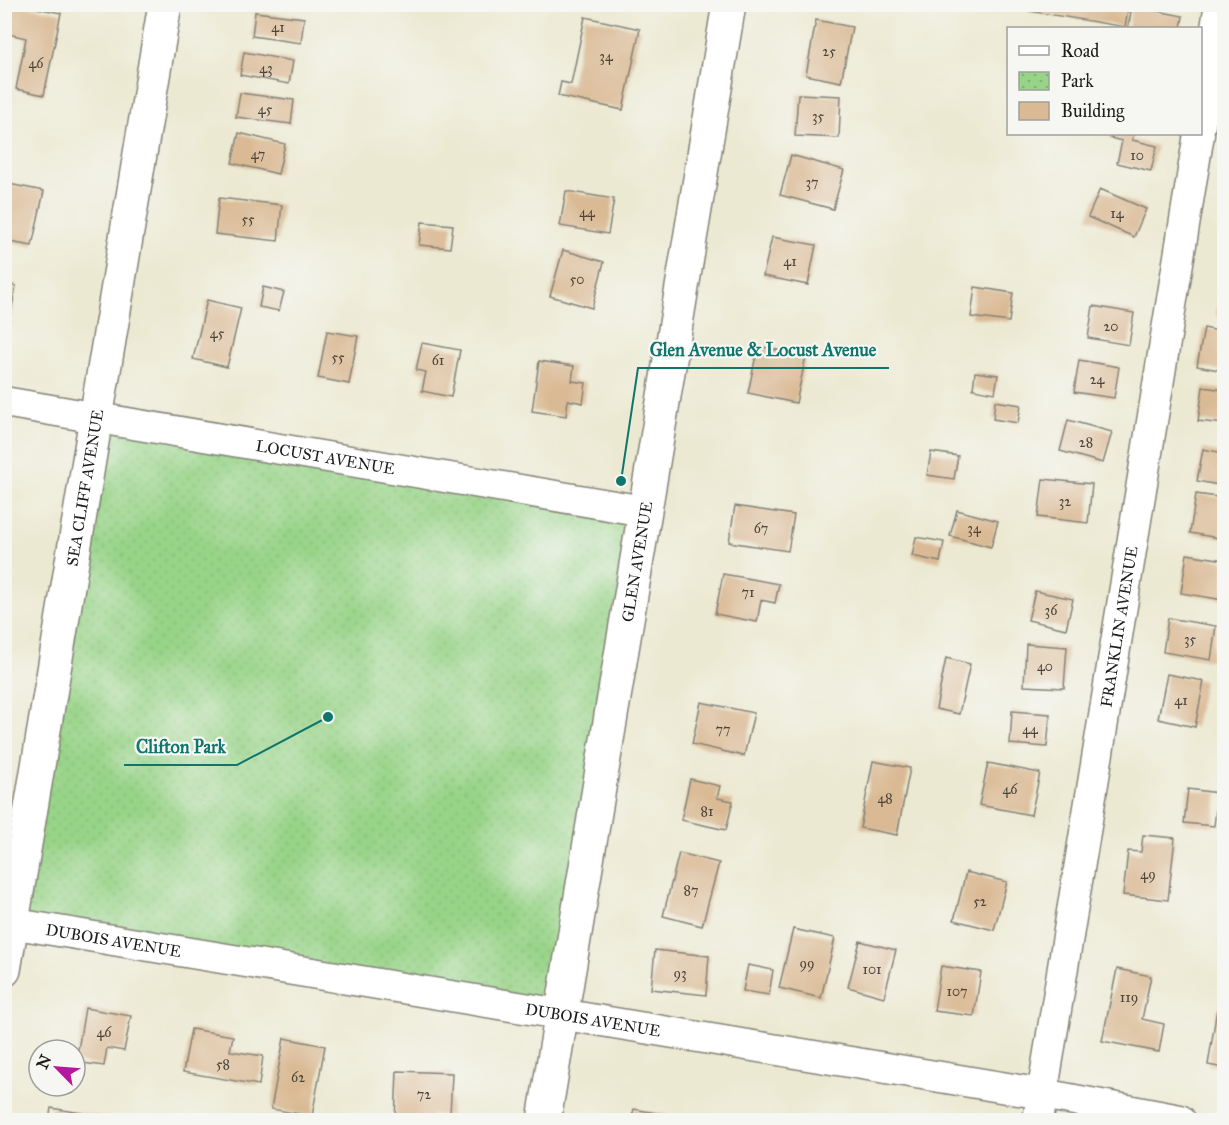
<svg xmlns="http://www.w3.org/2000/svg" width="1229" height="1125" font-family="'IM FELL Great Primer',serif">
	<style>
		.park { fill: url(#park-dots); stroke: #5a7852; stroke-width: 1.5 }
		.building { fill: #daba94 }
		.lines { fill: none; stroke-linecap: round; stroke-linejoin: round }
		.street-casing { stroke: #848277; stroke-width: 33 }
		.secondary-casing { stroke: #848277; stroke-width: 36 }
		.street { stroke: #fff; stroke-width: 30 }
		.secondary { stroke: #fff; stroke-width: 33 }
		.labels { text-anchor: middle; stroke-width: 4.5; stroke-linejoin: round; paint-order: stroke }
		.number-label { font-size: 14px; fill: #4c443a }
		.street-label { font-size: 16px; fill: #1c1c1c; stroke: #f6f6f2 }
		.leader { fill: none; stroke: #0f766e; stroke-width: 2 }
		.callout-dot { fill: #0f766e; stroke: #f6f6f2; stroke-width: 2 }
		.callout-label { font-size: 18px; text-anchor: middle; font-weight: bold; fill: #0f766e; stroke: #f6f6f2; stroke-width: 4.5; stroke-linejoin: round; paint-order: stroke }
	</style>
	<defs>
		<pattern id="park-dots" width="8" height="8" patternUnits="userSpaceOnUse" patternTransform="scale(1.5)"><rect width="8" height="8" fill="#98d488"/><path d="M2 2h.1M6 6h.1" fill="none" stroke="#82b575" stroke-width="1.8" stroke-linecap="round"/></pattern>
	</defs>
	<rect width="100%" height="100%" fill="#f6f6f2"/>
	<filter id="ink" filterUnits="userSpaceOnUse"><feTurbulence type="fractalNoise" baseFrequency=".0167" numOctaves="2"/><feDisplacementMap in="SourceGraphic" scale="12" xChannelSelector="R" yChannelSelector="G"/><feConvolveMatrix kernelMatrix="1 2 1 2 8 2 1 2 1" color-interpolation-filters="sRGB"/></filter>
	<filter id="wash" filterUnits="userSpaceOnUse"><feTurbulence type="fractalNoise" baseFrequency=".008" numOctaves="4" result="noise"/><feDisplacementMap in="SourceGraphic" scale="24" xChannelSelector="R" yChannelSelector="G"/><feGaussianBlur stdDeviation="1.35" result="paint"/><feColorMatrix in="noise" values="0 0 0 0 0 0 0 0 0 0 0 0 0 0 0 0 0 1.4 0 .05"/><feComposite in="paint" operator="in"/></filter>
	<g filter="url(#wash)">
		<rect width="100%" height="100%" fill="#ece9d2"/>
		<path class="park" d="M96,417l548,94 -83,503 -549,-91z"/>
		<g id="blocks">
			<path class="building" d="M4,4h13l44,9 -17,82 -28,-6 10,-51 -22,-5z
				M1030,4h99l-4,23 -96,-16z
				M1132,6l51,10 -2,12h-53z
				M255,12l49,6 -3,25 -49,-7z
				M585,17l55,12 -17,81 -65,-14 3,-14 10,2z
				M816,20l36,7 -11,55 -35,-7z
				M244,52l49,9 -4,23 -49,-9z
				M240,93l54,7 -3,24 -55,-7z
				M798,94l43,2 -2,42 -44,-2z
				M239,133l46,11 -7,30 -46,-11z
				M1111,134h23l-2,6 25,6 -6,25 -34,-8 5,-22 -12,-3z
				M791,155l53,15 -11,39 -53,-14z
				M4,183l40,8 -12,55 -28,-5z
				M1100,189l46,20 -12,28 -46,-20z
				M566,191l48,8 -6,35 -48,-8z
				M219,198l63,7 -4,36 -63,-7z
				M422,222l31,3 -3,23 -31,-3z
				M772,237l44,8 -8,40 -45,-9z
				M563,250l41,12 -12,46 -42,-12z
				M4,283l12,3 -10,52h-2z
				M1221,283h3v34l-8,-2z
				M263,287l21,5 -5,19 -20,-4z
				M975,287l38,6 -4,29 -38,-5z
				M207,300l34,8 -14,59 -34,-8z
				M1093,306l41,7 -5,32 -41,-7z
				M1204,328l20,4v39l-27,-5z
				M327,331l31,5 -9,48 -31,-6z
				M422,343l38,7 -9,47 -29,-6 4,-19 -10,-2z
				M758,346l48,10 -10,47 -48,-10z
				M1079,360l40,7 -5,31 -40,-6z
				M539,361l35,5 -2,15 14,2 -3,20 -15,-3 -2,16 -34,-5z
				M975,372l23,3 -3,18 -22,-4z
				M1203,387l21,3v34l-26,-3z
				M995,401l26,4 -3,18 -25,-4z
				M1068,420l44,12 -9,31 -43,-12z
				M1203,449l21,4v33l-27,-5z
				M931,452l27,4 -4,23 -27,-4z
				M1043,479l49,5 -4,39 -50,-6z
				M1196,494l28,4v41l-34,-6z
				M735,506l59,9 -6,36 -59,-9z
				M957,510l41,11 -7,26 -41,-11z
				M916,537l28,5 -4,20 -28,-6z
				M1187,554l37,6v40l-43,-7z
				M723,574l56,10 -4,19 -14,-3 -4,22 -42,-8z
				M1035,591l38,8 -7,30 -38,-9z
				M1168,618l48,8 -5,34 -48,-8z
				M1026,644l41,3 -3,41 -40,-2z
				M946,658l24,6 -11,50 -23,-5z
				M1167,674l37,7 -9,46 -37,-8z
				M701,702l53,11 -10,43 -52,-12z
				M1012,711l38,3 -3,33 -37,-3z
				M873,761l37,7 -13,67 -37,-7z
				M988,763l52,10 -9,42 -52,-10z
				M690,779l30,7 -3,12 16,3 -7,29 -45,-10z
				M1188,789l30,4 -4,33 -30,-3z
				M1143,835l32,3 -7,62 -45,-5 5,-44 13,1z
				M679,853l40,10 -17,63 -39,-10z
				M966,872l41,10 -13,48 -40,-10z
				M793,929l42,9 -14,60 -42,-10z
				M860,941l36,9 -12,47 -36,-10z
				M655,950l54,6 -3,39 -55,-6z
				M748,965l25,5 -4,25 -26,-4z
				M941,966l40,6 -7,44 -40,-5z
				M1117,969l34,7 -9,43 22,5 -5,28 -57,-11z
				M85,1008l46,8 -7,35 -17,-3 -3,18 -28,-4z
				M1217,1009l7,2v57l-16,-3z
				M191,1029l42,7 -3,15 33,5 -4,29 -76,-13z
				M284,1038l41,8 -13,70 -41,-7z
				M397,1071l55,2 -2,43 -18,-1v5h-37z
				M51,1108l55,9 -1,3h-56z
				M634,1109l50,9 -1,2h-52z"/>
		</g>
	</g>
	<g filter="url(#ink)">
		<use href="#blocks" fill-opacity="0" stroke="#848277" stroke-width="1.5"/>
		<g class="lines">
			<g class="street-casing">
				<g id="street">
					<path d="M1200,125l20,-121"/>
					<path id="s1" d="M4,402l640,109"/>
					<path id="s2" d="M4,922l1039,172 137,26"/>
					<path id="s3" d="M1038,1120l161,-986"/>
				</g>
			</g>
			<g class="secondary-casing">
				<g id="secondary">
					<path id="s4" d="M4,970l161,-966"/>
					<path id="s5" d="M544,1120l185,-1116"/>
				</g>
			</g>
			<use href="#street" class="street"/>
			<use href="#secondary" class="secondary"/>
		</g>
	</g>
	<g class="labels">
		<g class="number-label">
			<text x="278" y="32">41</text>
			<text x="829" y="56">25</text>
			<text x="606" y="61">34</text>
			<text x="36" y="68">46</text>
			<text x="266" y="73">43</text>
			<text x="265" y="114">45</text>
			<text x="818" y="121">35</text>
			<text x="258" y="159">47</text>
			<text x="1137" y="160">10</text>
			<text x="812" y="187">37</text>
			<text x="587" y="217">44</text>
			<text x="1117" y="218">14</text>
			<text x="248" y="224">55</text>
			<text x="790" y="266">41</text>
			<text x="577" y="284">50</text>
			<text x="1111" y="331">20</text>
			<text x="217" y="338">45</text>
			<text x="338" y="362">55</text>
			<text x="438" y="365">61</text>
			<text x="1097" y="384">24</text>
			<text x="1086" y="447">28</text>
			<text x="1065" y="506">32</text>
			<text x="761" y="533">67</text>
			<text x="974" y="533">34</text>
			<text x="748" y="597">71</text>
			<text x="1051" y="615">36</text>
			<text x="1190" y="644">35</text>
			<text x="1045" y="671">40</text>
			<text x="1181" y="705">41</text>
			<text x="723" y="734">77</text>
			<text x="1030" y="734">44</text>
			<text x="1010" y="794">46</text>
			<text x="885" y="803">48</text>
			<text x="707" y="816">81</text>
			<text x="1148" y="879">49</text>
			<text x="691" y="895">87</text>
			<text x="980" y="906">52</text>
			<text x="807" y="968">99</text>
			<text x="872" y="974">101</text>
			<text x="680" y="978">93</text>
			<text x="957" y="996">107</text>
			<text x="1129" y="1002">119</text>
			<text x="104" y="1037">46</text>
			<text x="223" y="1069">58</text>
			<text x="298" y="1082">62</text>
			<text x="424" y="1099">72</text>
		</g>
		<g class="street-label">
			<text dy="6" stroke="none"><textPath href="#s1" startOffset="326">LOCUST AVENUE</textPath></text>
			<text dy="6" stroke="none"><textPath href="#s4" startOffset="489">SEA CLIFF AVENUE</textPath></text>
			<text dy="6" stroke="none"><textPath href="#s5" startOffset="566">GLEN AVENUE</textPath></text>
			<text dy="6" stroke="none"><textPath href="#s3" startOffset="500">FRANKLIN AVENUE</textPath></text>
			<text dy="6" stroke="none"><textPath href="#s2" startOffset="111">DUBOIS AVENUE</textPath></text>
			<text dy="6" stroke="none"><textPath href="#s2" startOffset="597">DUBOIS AVENUE</textPath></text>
		</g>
	</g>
	<path class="leader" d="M621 481L638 368H889M328 717L237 765H124"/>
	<g class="callout-dot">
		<circle cx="621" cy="481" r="6"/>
		<circle cx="328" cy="717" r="6"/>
	</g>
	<g class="callout-label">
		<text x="763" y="356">Glen Avenue &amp; Locust Avenue</text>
		<text x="181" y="753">Clifton Park</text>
	</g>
	<rect width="1229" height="1125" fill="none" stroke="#f6f6f2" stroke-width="24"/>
	<rect x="1007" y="27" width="195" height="108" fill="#f6f6f2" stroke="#9f9f9c" stroke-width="1.5"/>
	<rect x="1019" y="46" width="30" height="9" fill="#ffffff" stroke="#9f9f9c" stroke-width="1.5"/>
	<text x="1061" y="57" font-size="18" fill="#1c1c1c">Road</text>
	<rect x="1019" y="72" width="30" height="18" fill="url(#park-dots)" stroke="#9f9f9c" stroke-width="1.5"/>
	<text x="1061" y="87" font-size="18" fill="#1c1c1c">Park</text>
	<rect x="1019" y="102" width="30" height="18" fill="#daba94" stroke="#9f9f9c" stroke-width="1.5"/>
	<text x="1061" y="117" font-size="18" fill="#1c1c1c">Building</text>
	<g transform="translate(57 1068) rotate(295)"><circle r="28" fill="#f6f6f2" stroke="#9f9f9c" stroke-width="1.5"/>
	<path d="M0-4.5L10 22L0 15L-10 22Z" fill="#b5179e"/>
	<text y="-9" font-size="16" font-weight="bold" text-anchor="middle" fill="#1c1c1c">N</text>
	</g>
</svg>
